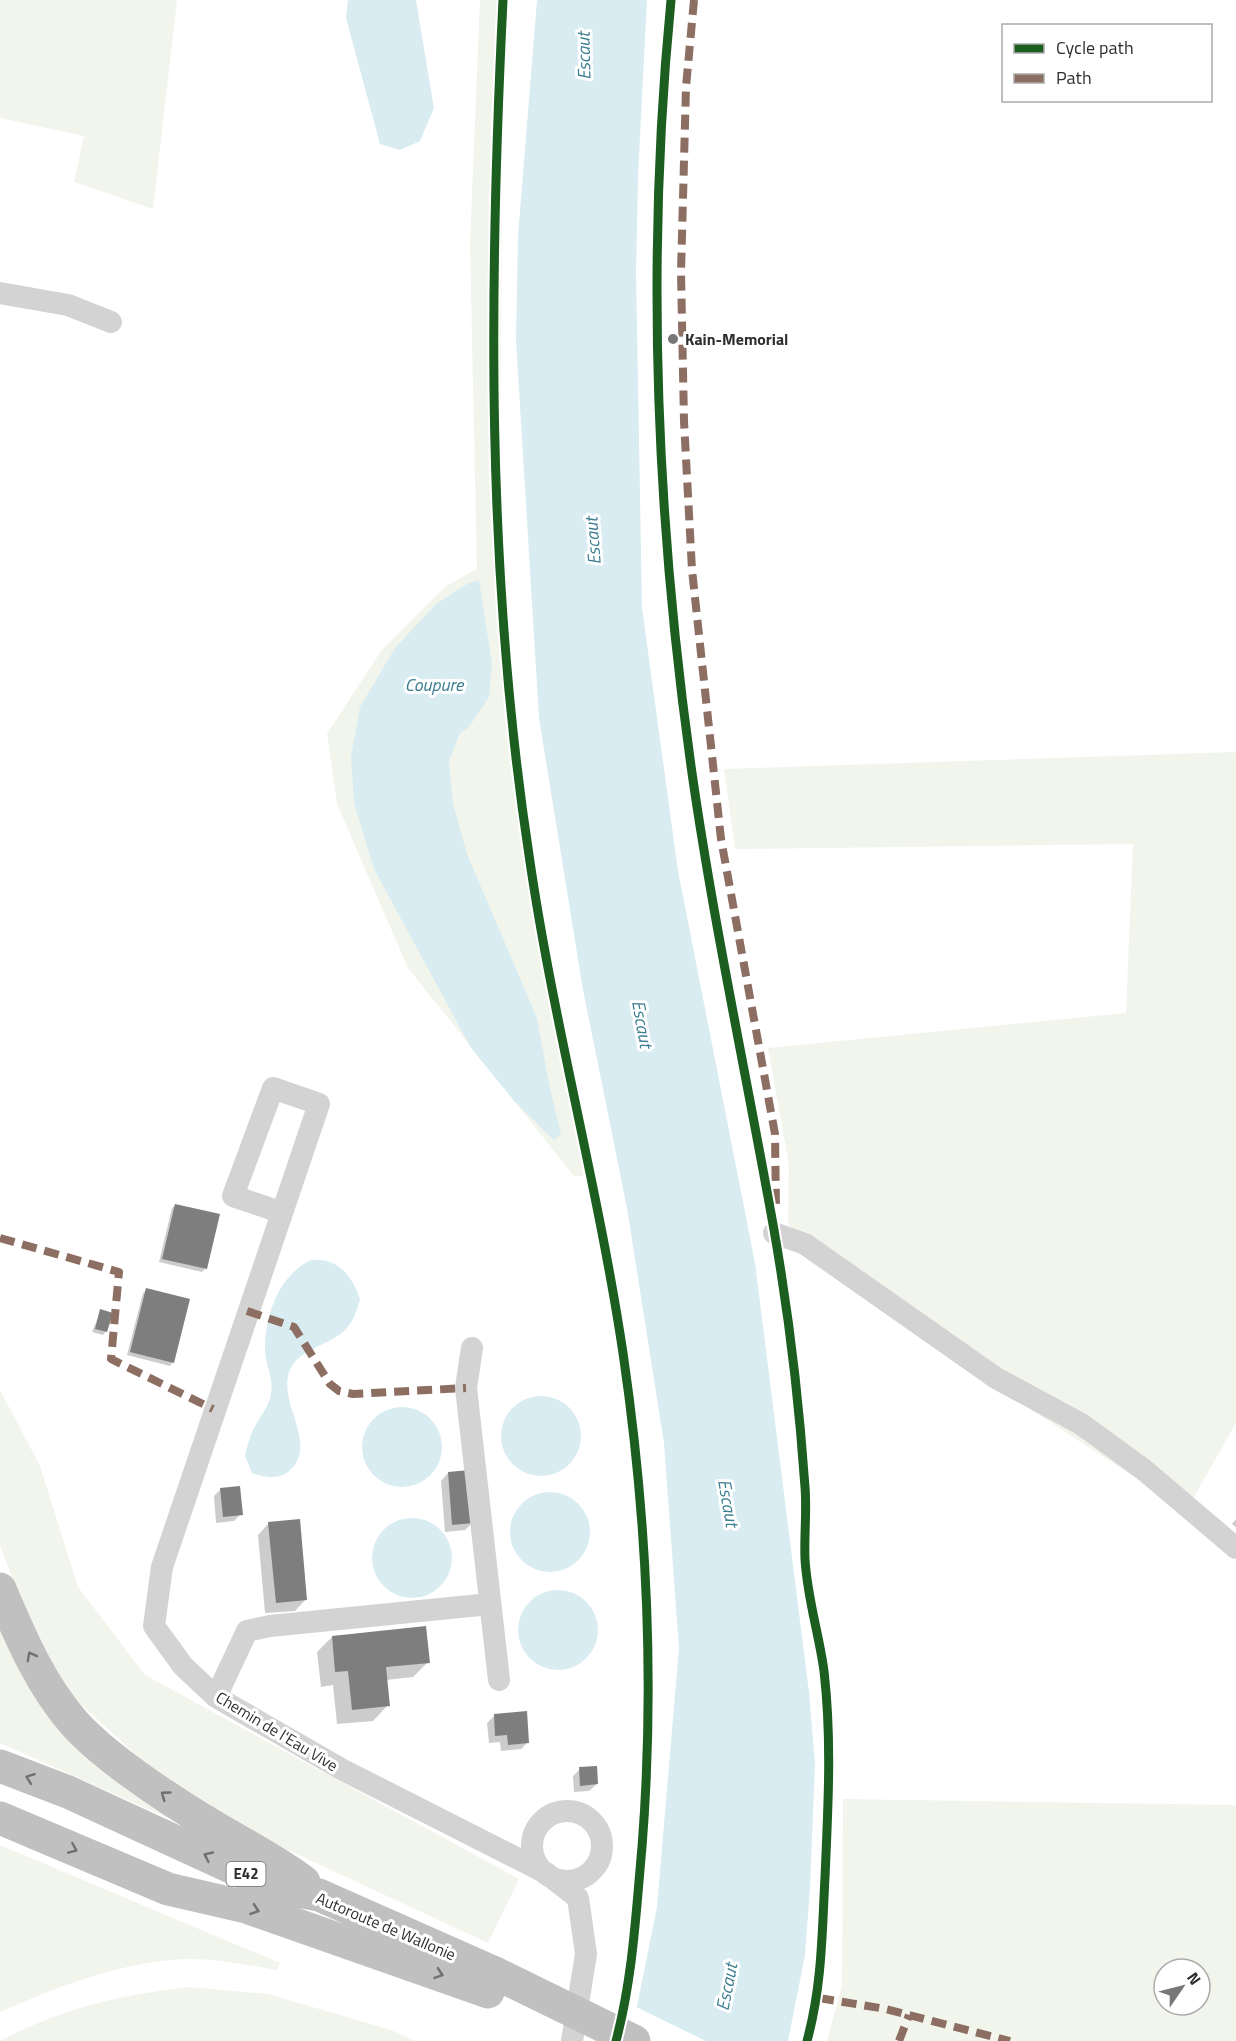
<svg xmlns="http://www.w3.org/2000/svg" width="1236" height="2041" font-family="'Titillium Web',sans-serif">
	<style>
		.green { fill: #f2f5eb; fill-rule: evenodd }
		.water { fill: #d8ecf2 }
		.pier { fill: #fff }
		.shadow { fill: #0003 }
		.building { fill: #7e7e7e }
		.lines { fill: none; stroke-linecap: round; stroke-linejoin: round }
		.minor { stroke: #d3d3d3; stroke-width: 22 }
		.highway { stroke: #c0c0c0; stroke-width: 33 }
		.highway-bridge { stroke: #c0c0c0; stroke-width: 33 }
		.quiet { stroke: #8d6e63; stroke-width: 8; stroke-dasharray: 15 8; stroke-linecap: butt }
		.cycleway-casing { stroke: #fff; stroke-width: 13 }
		.cycleway { stroke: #1b5e20; stroke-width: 9 }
		.oneway { stroke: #707070 }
		.poi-dot { fill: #777; stroke: #fff; stroke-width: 2 }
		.labels { text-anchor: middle; stroke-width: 6; stroke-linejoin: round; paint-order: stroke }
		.shield { fill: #fff; stroke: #6d6d6d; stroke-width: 1.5 }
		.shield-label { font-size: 15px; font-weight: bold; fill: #2e2e2e }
		.poi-label { font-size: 16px; font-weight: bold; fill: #2e2e2e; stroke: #fff; text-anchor: start }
		.street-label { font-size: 16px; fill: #2e2e2e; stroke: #fff }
		.water-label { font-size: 18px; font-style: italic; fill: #3b7e91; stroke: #fff }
	</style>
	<rect width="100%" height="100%" fill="#fff"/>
	<path class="green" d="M0,0h177l-24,209 -79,-27 10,-46 -84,-18z
		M480,0h23l-3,558 29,303 61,315h-16l-166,-208 -71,-164 -10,-70 54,-83 65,-65 31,-17 -7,-326z
		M1236,752v671l-42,74 -15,18 -16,-19 -191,-125 -170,-130 -14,-18 1,-58 -21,-117 358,-35 7,-169 -398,5 -11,-80z
		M0,1390l40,76 38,121 67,88 374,204 -31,64 -215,-100 -83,-47 -45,-33 -73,-67 -20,-34 -30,-60 -22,-56z
		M0,1614l169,195 -1,9 -168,-75z
		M843,1799l393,6v236h-409l15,-55zM1164,1969h36v36h-36z
		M0,1845l280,118 -3,7c-30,-5 -61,-12 -92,-11 -65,3 -126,27 -185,53z
		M189,1987l79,7 123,36 24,11h-415c63,-33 120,-46 189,-54z"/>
	<path class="water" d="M348,0h68l18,108 -14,33 -20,9 -20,-6 -34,-126z
		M537,0h110l-9,176 -2,97 6,335 36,263 77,392 54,429 6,72 -5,124 -5,67 -17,86h-158l27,-134 22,-259 -15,-205 -37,-235 -44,-218 -44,-272 -23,-378 2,-104z
		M479,580l13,84 -3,33 -20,30 -9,6 -11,28 4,43 14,50 70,164 12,66 12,50 -7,6 -39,-38 -44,-54 -97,-179 -20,-66 -3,-47 9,-49 35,-59 41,-44 31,-20z
		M311,1260c26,-3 41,15 49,39 -3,11 -7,24 -16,32 -19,17 -50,18 -56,45 -7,31 31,71 0,96 -11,8 -24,5 -36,1l-7,-17c2,-10 5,-21 10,-30 6,-11 14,-20 16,-32 3,-16 -6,-30 -6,-45 0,-34 14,-74 46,-89z
		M501 1436a40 40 0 1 1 80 0a40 40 0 1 1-80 0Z
		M362 1447a40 40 0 1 1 80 0a40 40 0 1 1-80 0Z
		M510 1532a40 40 0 1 1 80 0a40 40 0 1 1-80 0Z
		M372 1558a40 40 0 1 1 80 0a40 40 0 1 1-80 0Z
		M518 1630a40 40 0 1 1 80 0a40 40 0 1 1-80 0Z"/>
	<path class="pier" d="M634,2006l72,35h-79z"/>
	<path class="shadow" d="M175,1205l30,64 -3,3 -43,-10 13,-54z
		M146,1290l27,72 -3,4 -43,-11 16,-62z
		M101,1310l5,21 -3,4 -11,-3z
		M448,1473l24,50 -7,7 -20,2 -4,-51z
		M221,1489l20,25 -7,7 -18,2 -2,-27z
		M1236,1519v8l-4,-3z
		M269,1523l37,76 -11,12 -30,2 -7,-78z
		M332,1637l96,25 -15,15 -27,3 2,25 -15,16 -36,3 -4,-39 -12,2 -4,-35z
		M494,1716l34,26 -7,7 -20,2 -1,-9 -11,1 -2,-20z
		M580,1769l17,15 -8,7 -15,1 -1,-16z"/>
	<path class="building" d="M175,1204l45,10 -13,55 -45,-10z
		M146,1288l44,11 -16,64 -44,-11z
		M100,1309l13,4 -6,19 -12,-3z
		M470,1470l4,53 -22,2 -4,-53z
		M240,1486l3,29 -20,2 -3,-29z
		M300,1519l7,81 -31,3 -8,-81z
		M426,1626l4,37 -44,4 4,39 -38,4 -4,-39 -13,1 -3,-36z
		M527,1711l2,32 -21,2 -1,-10 -12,1 -1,-22z
		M597,1766l1,18 -18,2 -1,-19z"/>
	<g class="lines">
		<path class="minor" d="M0,293l68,12 43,17
			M280,1212l-47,-16 40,-108 46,16 -157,463 -8,59 29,40 33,31 127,73 203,103 32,25 8,56 -14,87
			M774,1233l31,11 191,134 85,46 62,45 93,79
			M472,1348l-6,40 33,292
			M216,1697l31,-66 23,-5 220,-22
			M532 1846a35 35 0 1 1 70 0a35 35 0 1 1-70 0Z"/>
		<path class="highway" d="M0,1589c20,47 41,97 75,135 30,33 90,73 128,96 33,21 70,38 101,62
			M0,1766l68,26 204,94 47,9 176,78
			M0,1818l168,71 78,18 242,85"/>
		<path class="highway-bridge" d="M495,1973l139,68"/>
		<path class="quiet" d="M694,0l-8,87 -5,185 3,149 8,149 29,269 54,295 1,74
			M0,1238l119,34 -8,87 102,50
			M247,1311l47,16 36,57 9,7 14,3 113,-6
			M819,1998l67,11 124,32
			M899,2041l10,-26"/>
		<g class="cycleway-casing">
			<path id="cycleway" d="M503,0c-14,285 -17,573 26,855 24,167 69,331 94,498 24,164 32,329 19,494 -6,65 -9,130 -26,194
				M671,0c-25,256 -15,519 21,773 22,153 55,305 82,457 15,85 25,171 31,257 2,24 -1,48 0,72 2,38 14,75 19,112 8,69 4,137 1,206 -3,57 -3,109 -18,164"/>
		</g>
		<use href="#cycleway" class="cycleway"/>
	</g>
	<defs><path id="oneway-chevron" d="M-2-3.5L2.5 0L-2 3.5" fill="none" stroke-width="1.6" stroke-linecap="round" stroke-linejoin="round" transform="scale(1.5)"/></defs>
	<g class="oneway">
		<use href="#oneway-chevron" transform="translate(31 1656) rotate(-118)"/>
		<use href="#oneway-chevron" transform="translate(30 1778) rotate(-159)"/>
		<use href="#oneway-chevron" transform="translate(165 1795) rotate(-144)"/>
		<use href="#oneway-chevron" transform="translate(73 1849) rotate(23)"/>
		<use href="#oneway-chevron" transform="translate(208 1856) rotate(-155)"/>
		<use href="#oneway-chevron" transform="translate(255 1910) rotate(19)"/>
		<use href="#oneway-chevron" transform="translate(439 1974) rotate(19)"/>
	</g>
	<circle class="poi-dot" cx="673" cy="339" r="6"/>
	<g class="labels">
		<rect class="shield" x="226.5" y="1862" width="39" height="24" rx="4.5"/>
		<g class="shield-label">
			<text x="246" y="1879">E42</text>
		</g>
		<g class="poi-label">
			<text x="685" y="345">Kain-Memorial</text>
		</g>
		<g class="street-label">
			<text transform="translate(277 1731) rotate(31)" y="6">Chemin de l'Eau Vive</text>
			<text transform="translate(386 1926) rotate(23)" y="6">Autoroute de Wallonie</text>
		</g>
		<g class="water-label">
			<text transform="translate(584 56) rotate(-91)" y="6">Escaut</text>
			<text transform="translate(593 541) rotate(-94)" y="6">Escaut</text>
			<text x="434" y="691">Coupure</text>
			<text transform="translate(642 1024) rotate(80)" y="6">Escaut</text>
			<text transform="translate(728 1503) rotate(80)" y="6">Escaut</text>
			<text transform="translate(727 1987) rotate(-79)" y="6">Escaut</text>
		</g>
	</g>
	<rect x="1002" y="24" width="210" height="78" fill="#ffffff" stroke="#ababab" stroke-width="1.5"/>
	<rect x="1014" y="44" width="30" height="9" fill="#1b5e20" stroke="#ababab" stroke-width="1.5"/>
	<text x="1056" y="54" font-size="18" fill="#2e2e2e">Cycle path</text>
	<rect x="1014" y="74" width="30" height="9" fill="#8d6e63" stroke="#ababab" stroke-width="1.5"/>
	<text x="1056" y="84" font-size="18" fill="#2e2e2e">Path</text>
	<g transform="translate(1182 1987) rotate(55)"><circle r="28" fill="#ffffff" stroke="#ababab" stroke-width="1.5"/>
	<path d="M0-4.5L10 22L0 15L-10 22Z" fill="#777777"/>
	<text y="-9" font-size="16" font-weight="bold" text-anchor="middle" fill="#2e2e2e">N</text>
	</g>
</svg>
